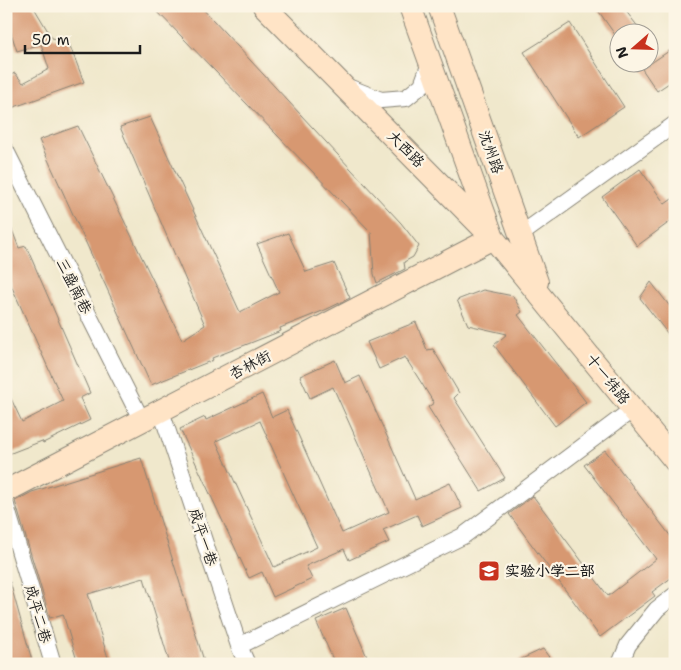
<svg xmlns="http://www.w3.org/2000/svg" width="681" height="670" font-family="'Shantell Sans','LXGW WenKai TC',sans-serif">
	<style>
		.building { fill: #d79871; fill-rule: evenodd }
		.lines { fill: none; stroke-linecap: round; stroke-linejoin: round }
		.street-casing { stroke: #868274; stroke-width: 18 }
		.secondary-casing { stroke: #868274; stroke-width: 24 }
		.street { stroke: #fff; stroke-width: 16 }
		.secondary { stroke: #ffe4c6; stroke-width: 22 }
		.labels { text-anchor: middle; stroke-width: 4.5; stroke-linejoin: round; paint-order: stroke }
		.street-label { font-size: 15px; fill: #1c1c1c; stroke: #fcf5e5 }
		.poi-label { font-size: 15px; font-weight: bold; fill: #1c1c1c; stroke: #fcf5e5; text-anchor: start }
	</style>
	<rect width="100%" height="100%" fill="#fcf5e5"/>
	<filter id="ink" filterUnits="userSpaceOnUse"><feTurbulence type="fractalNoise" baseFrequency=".02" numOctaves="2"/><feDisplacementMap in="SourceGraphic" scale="10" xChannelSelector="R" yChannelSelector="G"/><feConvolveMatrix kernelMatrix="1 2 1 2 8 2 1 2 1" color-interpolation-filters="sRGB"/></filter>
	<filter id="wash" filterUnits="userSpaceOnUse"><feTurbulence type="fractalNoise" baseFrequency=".0096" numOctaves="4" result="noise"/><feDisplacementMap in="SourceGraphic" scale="20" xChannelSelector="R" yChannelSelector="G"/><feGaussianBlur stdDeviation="1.12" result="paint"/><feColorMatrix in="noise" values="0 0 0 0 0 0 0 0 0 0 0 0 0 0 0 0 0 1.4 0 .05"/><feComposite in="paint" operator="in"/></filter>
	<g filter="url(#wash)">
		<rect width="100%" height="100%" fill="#f0e8cc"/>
		<g id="blocks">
			<path class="building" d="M6,6h27l19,32 16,3 16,41 -78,28v-33l9,-4 8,10 26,-14 -8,-25 -24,7 -11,-33z
				M152,6h48l201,217 18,23 -6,11 -9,5 1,7 -28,14 -3,-9 -3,-42z
				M595,6h27l20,26h-24v7z
				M570,23l54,84 -45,30 -55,-85z
				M675,47v32l-18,12 -15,-22z
				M150,117l90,195 39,-20 -22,-48 31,-11 18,39 28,-9 16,35 -25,12 -45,18 1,3 -69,27 1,2 -62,25 -112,-245 39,-14 104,214 23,-15 -85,-198z
				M640,169l25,35 10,-7v21l-38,28 -35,-49z
				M7,217l12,31 7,-2 64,147 -10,5 10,22 -47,23 -1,-2 -36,14v-67l16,34 41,-21 -57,-127z
				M651,282l24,31v30l-35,-45z
				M483,290l30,6 9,16 -4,3 68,87 -31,24 -61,-81 13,-11 -39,-9 -11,-25z
				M416,322l11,28 6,-1 26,44 -5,5 51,80 -24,13 -53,-84 6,-4 -29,-46 -26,12 -12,-27z
				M335,360l10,23 15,-7 55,123 35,-16 12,25 -40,18 -5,-11 -34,15 6,12 -40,18 -5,-11 -38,17 6,13 -39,18 -11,-25 -13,6 -69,-149 25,-12 1,3 56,-26 10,23 15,-7 55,123 47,-21 -56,-125 -23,11 -10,-22zM260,421l57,126 -43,20 -58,-126z
				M605,450l70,92v33l-23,17 3,4 -55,41 -91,-123 24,-18 75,100 48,-37 -72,-94z
				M141,458l64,206h-35l-26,-86 -56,16 22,70h-32l-15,-50 -13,4 -35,-117 17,-9z
				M6,582h4l23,82h-27z
				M346,608l24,56h-35l-19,-43z
				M543,649l11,15h-43z"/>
		</g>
	</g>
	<g filter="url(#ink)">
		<use href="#blocks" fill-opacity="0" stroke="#868274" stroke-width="1"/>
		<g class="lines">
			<g class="street-casing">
				<path id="street" d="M348,87l33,13 25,-2 16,-13 8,-22
					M6,151l136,270
					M520,235l155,-111
					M161,411l78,235 8,18
					M6,506l47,158
					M239,646l224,-110 170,-127
					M620,664l8,-19 29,-36 18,-14"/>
			</g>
			<g class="secondary-casing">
				<path id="secondary" d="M264,6l229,232 182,223
					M439,6l98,276
					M6,491l487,-253 -83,-232"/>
			</g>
			<use href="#street" class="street"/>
			<use href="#secondary" class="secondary"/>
		</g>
	</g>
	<defs>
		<g id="school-square" transform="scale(1.125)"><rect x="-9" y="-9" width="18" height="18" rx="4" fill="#c8321e" stroke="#fcf5e5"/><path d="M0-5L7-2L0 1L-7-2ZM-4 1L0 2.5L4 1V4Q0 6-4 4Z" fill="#fff"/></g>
	</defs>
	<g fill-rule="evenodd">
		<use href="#school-square" x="489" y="571"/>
	</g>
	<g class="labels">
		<g class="street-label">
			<text transform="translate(406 149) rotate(45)" y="5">大西路</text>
			<text transform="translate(491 152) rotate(70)" y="5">沈州路</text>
			<text transform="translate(74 286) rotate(63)" y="5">三盛南巷</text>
			<text transform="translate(250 365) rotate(-28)" y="5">杏林街</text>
			<text transform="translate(608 379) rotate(51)" y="5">十一纬路</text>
			<text transform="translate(203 537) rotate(72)" y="5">成平一巷</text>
			<text transform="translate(38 614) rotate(74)" y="5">成平二巷</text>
		</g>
		<g class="poi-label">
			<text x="505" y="576">实验小学二部</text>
		</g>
	</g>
	<rect width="681" height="670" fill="none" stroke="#fcf5e5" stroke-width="25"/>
	<g transform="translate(634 48) rotate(250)"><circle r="24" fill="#fcf5e5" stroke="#a29e95"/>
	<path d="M0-4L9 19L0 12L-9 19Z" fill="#c8321e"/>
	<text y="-8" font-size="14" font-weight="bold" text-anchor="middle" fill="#1c1c1c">N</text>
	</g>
	<path d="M25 45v8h115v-8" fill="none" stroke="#1c1c1c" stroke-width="2.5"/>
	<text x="32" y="45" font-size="15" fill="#1c1c1c" stroke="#fcf5e5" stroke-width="4" paint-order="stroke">50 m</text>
</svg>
